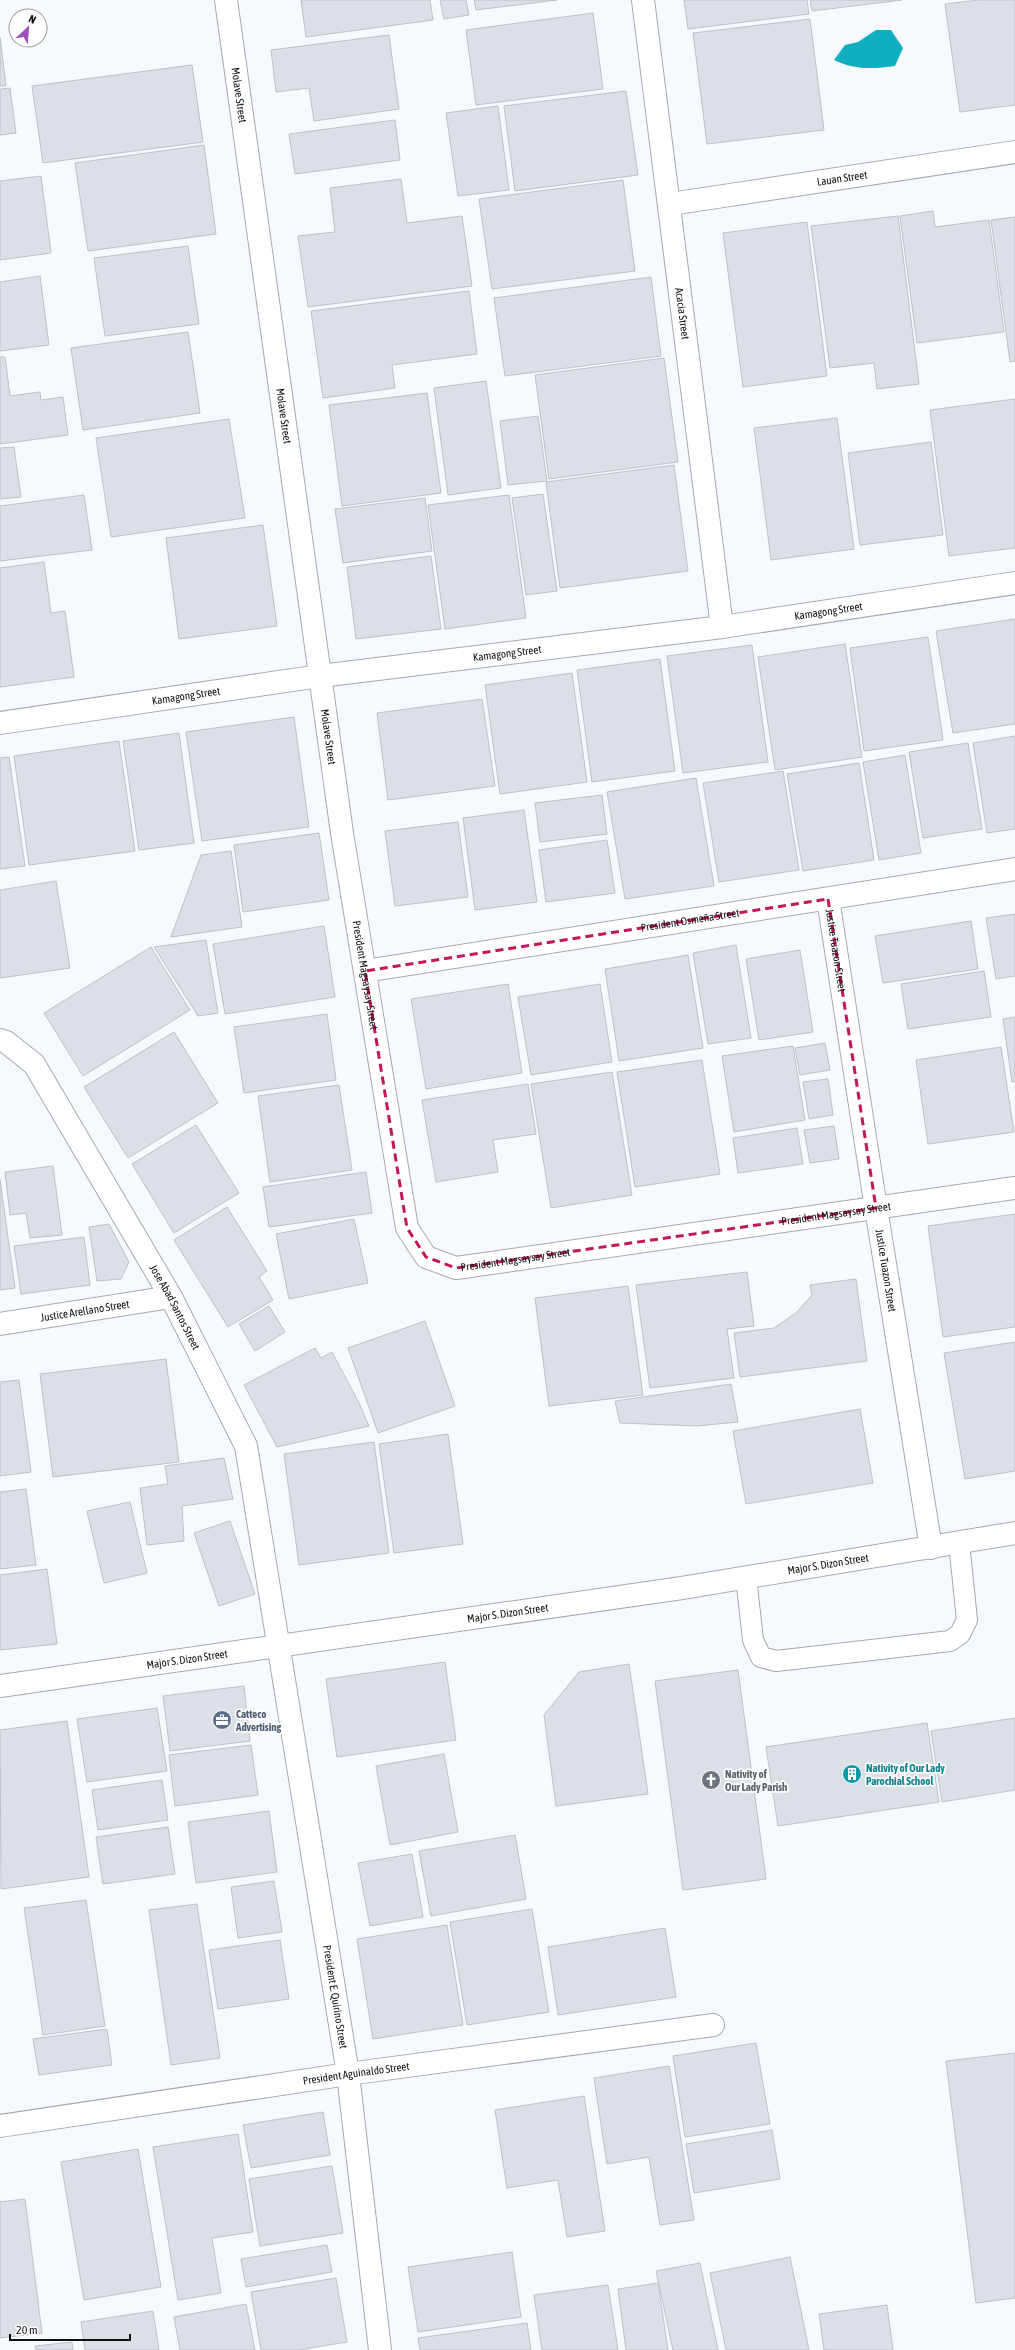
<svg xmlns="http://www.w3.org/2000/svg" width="1015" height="2350" font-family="'Asap Condensed',sans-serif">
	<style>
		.water { fill: #11adc0 }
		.building { fill: #dbe0e7; stroke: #bcc1c7 }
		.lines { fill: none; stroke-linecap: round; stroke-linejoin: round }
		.lane-casing { stroke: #a5aab0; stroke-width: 22 }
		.street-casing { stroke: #a5aab0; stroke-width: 24 }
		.secondary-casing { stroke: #a5aab0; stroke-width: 24 }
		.lane { stroke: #fff; stroke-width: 20 }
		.street { stroke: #fff; stroke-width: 22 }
		.secondary { stroke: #fff; stroke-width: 22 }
		.marked { fill: none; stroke: #c2185b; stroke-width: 3; stroke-dasharray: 8 5; stroke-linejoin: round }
		.labels { text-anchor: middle; stroke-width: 3.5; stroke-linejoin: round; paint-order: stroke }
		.street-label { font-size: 11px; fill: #0f1113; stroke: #fff }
		.service-label { font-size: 11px; font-weight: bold; fill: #4e5e75; stroke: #fff; text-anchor: start }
		.culture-label { font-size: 11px; font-weight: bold; fill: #0d838f; stroke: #fff; text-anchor: start }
		.worship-label { font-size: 11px; font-weight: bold; fill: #5b616d; stroke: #fff; text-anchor: start }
	</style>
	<rect width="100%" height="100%" fill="#f6faff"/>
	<path class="water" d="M876,30h15l12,18 -8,18c-22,3 -41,4 -61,-6l11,-15 13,-3z"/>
	<path class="building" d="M301,0h129l3,20 -127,17z
		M440,0h26l3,15 -25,4z
		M474,0h83l-81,10z
		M684,0h123l2,14 -121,15z
		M810,0h92l-90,11z
		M978,0h37v105l-55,7 -15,-108z
		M593,13l10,76 -127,16 -10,-75z
		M810,19l14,111 -117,14 -14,-111z
		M389,35l10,74 -85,12 -5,-33 -33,4 -5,-42z
		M0,37l6,49h-6z
		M192,65l11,77 -160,21 -11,-77z
		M10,88l6,45 -16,2v-46z
		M626,91l12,84 -123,16 -11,-85z
		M498,106l11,84 -51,6 -12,-83z
		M395,120l5,40 -105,14 -6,-40z
		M204,145l12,89 -128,17 -13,-88z
		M41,176l10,77 -51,7v-79z
		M401,179l6,44 55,-7 10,70 -164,21 -10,-71 37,-4 -5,-44z
		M623,180l12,91 -143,18 -13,-90z
		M933,211l2,16 54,-7 15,112 -87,11 -17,-127z
		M898,216l21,168 -42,5 -3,-26 -44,5 -19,-142z
		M1015,217v144l-5,1 -19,-142z
		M807,222l20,154 -84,11 -20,-154z
		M188,246l11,78 -94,12 -11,-78z
		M40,276l9,69 -49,6v-69z
		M651,277l10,79 -156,20 -11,-78z
		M469,291l8,63 -85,11 3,23 -72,10 -12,-87z
		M188,332l12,81 -117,17 -12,-82z
		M0,357h5l5,39 30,-4 1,8 22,-3 5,38 -68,9z
		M664,358l14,104 -129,17 -14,-104z
		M486,381l15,107 -53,7 -14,-107z
		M427,393l14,100 -99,13 -13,-101z
		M1015,399v149l-66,8 -19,-146z
		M538,416l9,65 -39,4 -8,-64z
		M837,418l17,131 -83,11 -17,-132z
		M229,419l16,99 -134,19 -15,-99z
		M931,442l12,93 -83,10 -12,-92z
		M14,447l7,50 -21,2v-51z
		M674,465l14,106 -128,17 -14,-106z
		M543,494l14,97 -31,4 -14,-97z
		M84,495l8,55 -92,11v-55z
		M509,495l17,123 -81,11 -17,-124z
		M425,498l7,53 -89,12 -8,-54z
		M263,525l14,101 -98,13 -13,-101z
		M431,556l10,73 -85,10 -9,-72z
		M44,562l7,51 14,-2 9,66 -74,10v-119z
		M1015,619v105l-62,9 -17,-102z
		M928,637l15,103 -79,11 -14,-103z
		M845,644l17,113 -87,13 -17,-113z
		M752,645l16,117 -85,11 -16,-117z
		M660,659l15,112 -83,11 -15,-112z
		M572,673l15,109 -87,12 -15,-109z
		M482,699l13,87 -107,14 -11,-87z
		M294,717l15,110 -107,14 -16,-109z
		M179,733l15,110 -55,7 -16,-109z
		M1015,736v93l-28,4 -14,-90z
		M119,741l16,110 -106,14 -15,-109z
		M968,743l14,86 -59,9 -14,-86z
		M905,755l16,98 -42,7 -16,-98z
		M9,757l16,109 -25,3v-111z
		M859,763l15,97 -71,11 -16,-97z
		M783,771l16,99 -80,12 -16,-99z
		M696,778l18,108 -89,13 -18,-107z
		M602,795l5,39 -67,8 -5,-39z
		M524,810l13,92 -62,8 -12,-92z
		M458,822l10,75 -73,9 -10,-75z
		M319,833l10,67 -86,12 -9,-67z
		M607,840l8,53 -69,9 -7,-52z
		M231,851l11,76 -71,10 30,-82z
		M56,881l14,87 -70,10v-88z
		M1015,914v62l-19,3 -10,-61z
		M971,921l7,48 -95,14 -8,-47z
		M324,926l11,71 -110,17 -12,-70z
		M206,940l12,73 -20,3 -44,-69z
		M736,945l15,93 -43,6 -15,-91z
		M151,947l39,63 -107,66 -39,-63z
		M800,950l13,82 -54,8 -13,-81z
		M688,955l15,93 -84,13 -14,-92z
		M984,971l7,46 -83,12 -7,-45z
		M508,984l14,89 -96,16 -15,-90z
		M600,984l12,78 -81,13 -13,-78z
		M327,1014l9,66 -92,13 -10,-66z
		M1015,1017v65h-3l-9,-63z
		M174,1032l44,71 -90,55 -44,-71z
		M825,1043l5,27 -30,5 -5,-27z
		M793,1046l12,74 -71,12 -12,-76z
		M1001,1047l13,85 -86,12 -12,-84z
		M702,1060l18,114 -85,13 -18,-115z
		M612,1072l20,123 -81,13 -20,-124z
		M828,1079l5,36 -24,4 -6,-37z
		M528,1084l8,50 -43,6 5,32 -62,10 -14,-82z
		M339,1085l13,85 -82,12 -12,-86z
		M196,1125l43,68 -65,40 -42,-69z
		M834,1126l5,33 -29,4 -6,-33z
		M797,1128l6,36 -65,9 -5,-35z
		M53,1166l9,69 -32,3 -4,-25 -16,2 -5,-43z
		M366,1172l6,41 -103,14 -6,-40z
		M0,1179l15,109 -15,2z
		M227,1207l40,64 -8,6 14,23 -45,27 -54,-87z
		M1015,1214v113l-72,10 -15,-111z
		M354,1219l14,64 -79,16 -13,-65z
		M109,1224l20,38 -8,17 -24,2 -8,-54z
		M84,1237l6,48 -69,9 -7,-48z
		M747,1272l7,54 -27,3 7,49 -84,10 -14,-103z
		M856,1279l11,82 -127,16 -6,-44 40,-5 22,-15 16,-18 -2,-10z
		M628,1286l15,109 -94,11 -14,-108z
		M269,1306l16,26 -30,19 -16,-27z
		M425,1321l30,85 -77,27 -30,-85z
		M1015,1342v129l-50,8 -21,-126z
		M315,1348l6,10 11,-6 27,51 10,23 -92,21 -33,-62z
		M166,1359l13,103 -126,15 -13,-103z
		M19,1380l12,92 -31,4v-94z
		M731,1384l7,38 -41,4 -77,-3 -5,-22z
		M860,1409l13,74 -127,21 -13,-73z
		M448,1434l15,110 -69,9 -15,-109z
		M374,1442l15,111 -90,12 -15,-111z
		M224,1458l9,41 -51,7 2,35 -37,4 -7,-57 28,-4 -3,-18z
		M26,1489l10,76 -36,4v-77z
		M130,1502l17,71 -43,10 -17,-72z
		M230,1521l25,73 -36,12 -25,-73z
		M47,1569l10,75 -57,6v-75z
		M445,1662l11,78 -119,17 -11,-78z
		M629,1664l19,130 -92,12 -12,-91 35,-43z
		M738,1670l28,209 -83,11 -28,-209z
		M244,1686l6,55 -80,10 -7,-55z
		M157,1708l10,63 -80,11 -10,-63z
		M1015,1718v72l-73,12 -11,-71z
		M67,1721l22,156 -88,12 -1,-159z
		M927,1723l12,79 -161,24 -12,-79z
		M251,1745l7,50 -83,11 -6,-51z
		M444,1754l14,78 -68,13 -14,-79z
		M162,1780l6,40 -70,10 -6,-40z
		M269,1811l8,61 -81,11 -8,-61z
		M168,1827l7,47 -72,10 -7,-47z
		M515,1835l11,64 -95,17 -12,-65z
		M412,1854l11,63 -53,9 -12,-63z
		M274,1881l8,51 -44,6 -7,-51z
		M86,1900l19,126 -62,9 -19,-127z
		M197,1904l23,154 -49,7 -22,-155z
		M532,1909l17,103 -82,13 -17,-103z
		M447,1925l16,100 -90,14 -16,-100z
		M665,1928l11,69 -118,18 -10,-68z
		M280,1940l9,59 -71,10 -9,-59z
		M107,2029l5,36 -73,10 -6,-36z
		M756,2043l14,81 -85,13 -12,-81z
		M1015,2053v245l-39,5 -30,-242z
		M669,2066l25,154 -34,5 -11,-68 -42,7 -13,-86z
		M584,2096l21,135 -38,6 -9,-57 -51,8 -12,-78z
		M323,2112l7,43 -79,13 -8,-43z
		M772,2130l8,49 -86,14 -8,-49z
		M238,2134l15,98 -41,6 9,55 -43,7 -25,-153z
		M138,2149l23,138 -77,13 -23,-138z
		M332,2166l11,67 -83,13 -11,-67z
		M25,2199l17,134 -42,5v-136z
		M327,2245l5,27 -86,15 -5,-28z
		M512,2252l9,65 -103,15 -10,-65z
		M790,2257l19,93h-83l-16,-77z
		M700,2263l18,87h-45l-17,-79z
		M336,2278l11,64 -48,8h-38l-10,-58z
		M658,2283l10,67h-42l-8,-61z
		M608,2285l10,65h-76l-8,-55z
		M246,2304l9,46h-75l-6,-33z
		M887,2305l6,45h-69l-5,-36z
		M153,2311l6,39h-74l-4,-28z
		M527,2323l4,27h-111l-2,-12z
		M72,2342l1,8h-37l-1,-4z"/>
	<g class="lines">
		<g class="lane-casing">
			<path id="lane" d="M746,1577l7,63 8,17 15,4 174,-20 10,-7 7,-14 -8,-77"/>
		</g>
		<g class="street-casing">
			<g id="street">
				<path id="s1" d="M226,0l116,833 65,395 19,29 30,11 559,-80"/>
				<path id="s2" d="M643,0l79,627"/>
				<path id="s3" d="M670,204l345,-52"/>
				<path id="s4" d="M0,723l320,-47 402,-49 293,-44"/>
				<path id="s5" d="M828,899l48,309 55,340"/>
				<path id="s6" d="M365,971l650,-102"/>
				<path id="s7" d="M0,1040l6,2 28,22 137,233 75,149 102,628 32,276"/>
				<path id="s8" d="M0,1324l171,-27"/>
				<path id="s9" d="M0,2126l348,-52 365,-49"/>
			</g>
		</g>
		<g class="secondary-casing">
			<g id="secondary">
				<path id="s10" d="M0,1686l682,-98 333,-55"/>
			</g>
		</g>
		<use href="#lane" class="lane"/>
		<use href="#street" class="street"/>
		<use href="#secondary" class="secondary"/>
	</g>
	<path class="marked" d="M828,899l48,309 -420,60 -30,-11 -19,-29 -42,-257z"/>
	<defs>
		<g id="office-disc" transform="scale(1)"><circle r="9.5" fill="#5c6f8a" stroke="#fff"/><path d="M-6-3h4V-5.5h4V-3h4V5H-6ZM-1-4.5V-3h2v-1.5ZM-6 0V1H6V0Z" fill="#fff"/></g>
		<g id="building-disc" transform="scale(1)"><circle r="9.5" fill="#0f9aa8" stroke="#fff"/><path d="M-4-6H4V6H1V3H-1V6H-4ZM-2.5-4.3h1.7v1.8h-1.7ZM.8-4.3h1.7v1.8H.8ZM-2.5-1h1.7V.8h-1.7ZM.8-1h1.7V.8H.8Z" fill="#fff"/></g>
		<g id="church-disc" transform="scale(1)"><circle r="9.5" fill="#6b7280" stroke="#fff"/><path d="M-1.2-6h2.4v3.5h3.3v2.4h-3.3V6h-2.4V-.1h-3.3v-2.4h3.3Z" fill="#fff"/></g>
	</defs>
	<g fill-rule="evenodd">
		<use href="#office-disc" x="222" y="1720"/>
		<use href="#building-disc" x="852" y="1774"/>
		<use href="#church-disc" x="711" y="1780"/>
	</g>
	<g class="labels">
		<g class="street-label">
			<text dy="4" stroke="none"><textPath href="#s1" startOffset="96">Molave Street</textPath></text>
			<text dy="4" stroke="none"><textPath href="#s3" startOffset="174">Lauan Street</textPath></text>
			<text dy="4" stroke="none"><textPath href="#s2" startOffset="316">Acacia Street</textPath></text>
			<text dy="4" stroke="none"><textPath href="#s1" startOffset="420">Molave Street</textPath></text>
			<text dy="4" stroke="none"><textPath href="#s4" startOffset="836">Kamagong Street</textPath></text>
			<text dy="4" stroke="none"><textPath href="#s4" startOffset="512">Kamagong Street</textPath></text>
			<text dy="4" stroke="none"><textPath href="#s4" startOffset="188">Kamagong Street</textPath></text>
			<text dy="4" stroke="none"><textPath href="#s1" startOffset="744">Molave Street</textPath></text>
			<text dy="4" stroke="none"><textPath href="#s6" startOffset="329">President Osmeña Street</textPath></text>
			<text dy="4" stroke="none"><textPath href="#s5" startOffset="52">Justice Tuazon Street</textPath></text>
			<text dy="4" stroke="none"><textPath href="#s1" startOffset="985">President Magsaysay Street</textPath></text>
			<text dy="4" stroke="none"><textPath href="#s1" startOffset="1692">President Magsaysay Street</textPath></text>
			<text dy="4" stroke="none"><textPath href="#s1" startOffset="1368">President Magsaysay Street</textPath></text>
			<text dy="4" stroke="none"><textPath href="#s5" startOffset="376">Justice Tuazon Street</textPath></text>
			<text dy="4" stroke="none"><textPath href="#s7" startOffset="323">Jose Abad Santos Street</textPath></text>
			<text dy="4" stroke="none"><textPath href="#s8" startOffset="86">Justice Arellano Street</textPath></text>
			<text dy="4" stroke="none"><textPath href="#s10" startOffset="837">Major S. Dizon Street</textPath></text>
			<text dy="4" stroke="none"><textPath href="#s10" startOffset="513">Major S. Dizon Street</textPath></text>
			<text dy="4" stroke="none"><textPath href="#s10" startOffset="189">Major S. Dizon Street</textPath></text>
			<text dy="4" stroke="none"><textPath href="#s7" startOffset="1037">President E. Quirino Street</textPath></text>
			<text dy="4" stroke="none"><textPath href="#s9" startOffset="360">President Aguinaldo Street</textPath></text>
		</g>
		<g class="service-label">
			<text x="236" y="1718">Catteco<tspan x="236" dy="13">Advertising</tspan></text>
		</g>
		<g class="culture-label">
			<text x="866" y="1772">Nativity of Our Lady<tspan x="866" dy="13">Parochial School</tspan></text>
		</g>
		<g class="worship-label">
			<text x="725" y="1778">Nativity of<tspan x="725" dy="13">Our Lady Parish</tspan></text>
		</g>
	</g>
	<g transform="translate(28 28) rotate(26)"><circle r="19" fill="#ffffff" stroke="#9fa0a1"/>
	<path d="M0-3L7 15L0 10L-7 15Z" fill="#a050c0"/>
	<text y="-6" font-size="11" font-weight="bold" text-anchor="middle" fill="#0f1113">N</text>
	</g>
	<path d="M10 2334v6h120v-6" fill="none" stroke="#0f1113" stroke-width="2"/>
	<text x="16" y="2334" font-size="12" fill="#0f1113" stroke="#ffffff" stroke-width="3" paint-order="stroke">20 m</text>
</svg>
